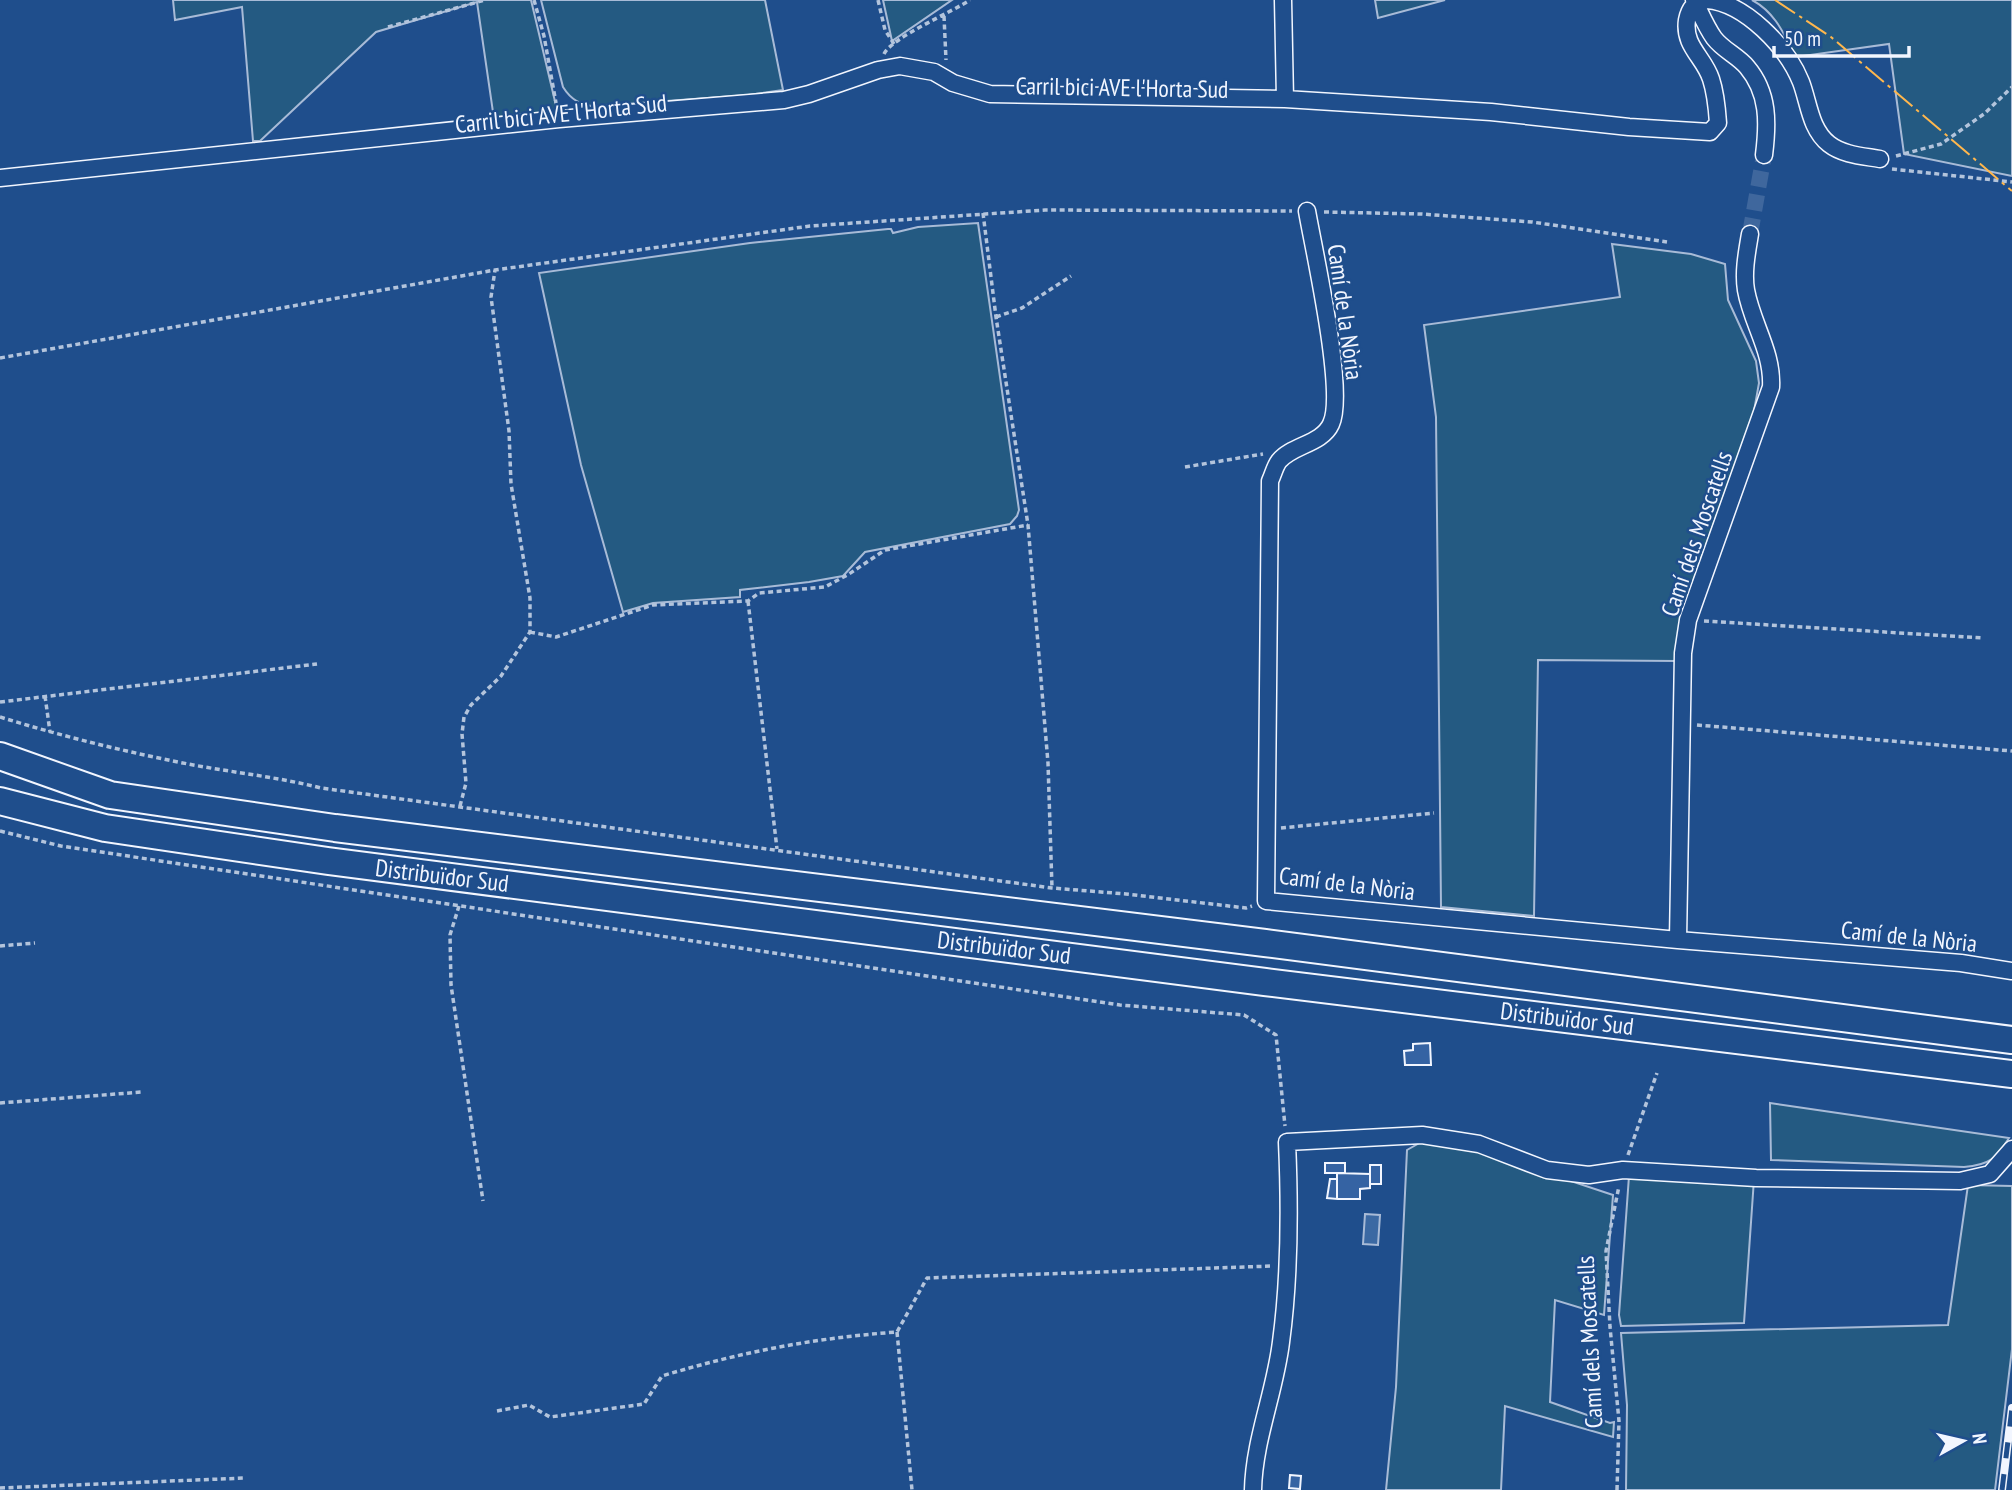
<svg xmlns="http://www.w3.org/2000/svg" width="2012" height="1490" font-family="'PT Sans Narrow',sans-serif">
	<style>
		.green { fill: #245a82; stroke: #a8bbd7; stroke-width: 2 }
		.water { fill: #3b69a3; stroke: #a8bbd7; stroke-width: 2 }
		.building { fill: #3563a3; stroke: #f2f6ff; stroke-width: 2 }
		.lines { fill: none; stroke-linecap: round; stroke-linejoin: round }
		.minor-tunnel { stroke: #3f679d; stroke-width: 16; stroke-dasharray: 16 8; stroke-linecap: butt }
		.minor-casing { stroke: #f2f6ff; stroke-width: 19 }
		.trunk-casing { stroke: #f2f6ff; stroke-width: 30 }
		.path { stroke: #b3c4dc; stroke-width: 3.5; stroke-dasharray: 5 3.5; stroke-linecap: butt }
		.minor { stroke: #1f4e8c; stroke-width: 16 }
		.trunk { stroke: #1f4e8c; stroke-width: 26 }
		.rail-casing { stroke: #f2f6ff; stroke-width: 8 }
		.rail { stroke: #1f4e8c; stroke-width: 5; stroke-dasharray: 16; stroke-linecap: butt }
		.power { stroke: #ffb74d; stroke-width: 2; stroke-dasharray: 24 5 3.5 5; stroke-linecap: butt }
		.labels { text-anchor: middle; stroke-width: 5; stroke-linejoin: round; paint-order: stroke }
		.street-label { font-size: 24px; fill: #f2f6ff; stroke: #1f4e8c }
	</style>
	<rect width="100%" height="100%" fill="#1f4e8c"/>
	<path class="green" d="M173,0h358l27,114 -64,5 -17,-117 -101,30 -116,109h-7l-11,-134 -67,13z
		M541,0h224l18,90 -35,5 -149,11c-16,1 -28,-6 -36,-19z
		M883,0h69l-60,41z
		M1375,0h70l-67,18z
		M1752,0h260v176l-108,-22 -15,-110 -93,13c-12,-23 -21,-45 -44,-57z
		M978,223l41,287 -2,6 -7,8 -145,28 -22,24 -34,6 -69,8v7l-87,6 -30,9 -42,-147 -42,-192 211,-30 138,-14h3l2,4 25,-6z
		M1612,244l79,10 34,10 3,36 28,61 3,22 -5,28 -71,199 -4,16 -1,35 -140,-1 -4,256 -93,-9 -5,-490 -12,-92 196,-28z
		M1770,1103l20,3 219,32c-13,21 -20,27 -45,29l-193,-7z
		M1423,1141l39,4 151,50 -9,120 -49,-15 -5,102 60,21 4,-1 -1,15 -108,-31 -4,84h-115l10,-103 11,-237z
		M1629,1176l125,3 -10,144 -123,3 -2,-11z
		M1968,1185l44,1v163l-17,141h-369l1,-85 -6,-72 327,-8z"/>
	<path class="water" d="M1365,1214l15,1 -2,30 -15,-1z"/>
	<path class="building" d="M1430,1043l1,22h-26l-1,-14 9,-1v-6z
		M1325,1163h20v10h-20z
		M1370,1165h11v19h-11z
		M1337,1173l33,1v14l-10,1v10h-23z
		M1330,1179h7v20l-10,-1z
		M1290,1475l11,1 -1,13 -11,-1z"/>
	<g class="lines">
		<path class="minor-tunnel" d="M1750,234l14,-79"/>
		<g class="minor-casing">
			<path id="minor" d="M1283,0l2,99
				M1694,0c6,12 12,27 20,38 9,12 24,18 33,29 22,26 21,56 17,88
				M1707,0c38,3 80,47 94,82 8,21 9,47 28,62 14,11 34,12 51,15
				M0,178l559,-59 225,-19 25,-6 69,-24 22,-4 34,6 19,11 37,11 295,5 206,13 138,15 81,5 8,-9c-1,-15 -2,-29 -7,-44 -7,-22 -28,-33 -24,-59 2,-10 6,-17 16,-20
				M1307,211c7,40 39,182 24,213 -9,20 -39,21 -52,37 -4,5 -6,14 -9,20l-4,420 412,39 283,23 51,8
				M1678,940l5,-287 5,-33 83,-233c2,-35 -19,-63 -25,-97 -3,-18 1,-38 4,-56
				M1253,1490c1,-50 22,-98 28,-148 9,-67 9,-133 6,-200l135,-7 57,9 68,26 42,5 34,-5 133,8 204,3 30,-7 22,-25"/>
		</g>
		<g class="trunk-casing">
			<path id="trunk" d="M0,756l110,39 225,33 930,115 747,97
				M0,801l105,27 223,33 937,121 747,92"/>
		</g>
		<path class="path" d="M534,0l10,36 12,67
			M878,0l7,30 9,14
			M944,16l2,44
			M388,27l97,-27
			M884,54c7,-16 68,-42 86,-54
			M1896,156l45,-12 43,-30 28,-27
			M1892,169l120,13
			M1324,212l98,2 110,8 135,20
			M983,213l13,104 32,208 20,238 4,125
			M996,317l26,-9 49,-32
			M0,358l495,-88 315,-44 235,-16 247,1
			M1185,467l78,-13
			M748,601l29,248
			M1704,621l279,17
			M530,632l26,5 97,-32 95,-4 11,-8 66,-6 24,-13 36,-24 143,-25
			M45,696l5,36
			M0,702l317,-38
			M0,717c58,18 118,33 178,45 48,10 96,14 143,26l731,100 74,6 120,14 6,-2
			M1697,725l315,26
			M460,806l6,-23 -4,-49 2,-17 7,-12 30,-29 29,-44v-34l-19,-114 -2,-53 -18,-134 4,-27
			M1281,828l153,-15
			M0,831l61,15 1059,159 124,10 32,20 9,91
			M459,906l-9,29 1,50 32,216
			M0,946l35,-3
			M0,1103l142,-11
			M1628,1155l29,-82
			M897,1332l15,158
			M497,1411l32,-6 21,12 94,-13 18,-28c79,-24 152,-38 235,-44l30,-54 346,-12
			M0,1488l245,-10
			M1617,1490l2,-69 -9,-94 -4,-76 13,-65"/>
		<use href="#minor" class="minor"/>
		<use href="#trunk" class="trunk"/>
		<g class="rail-casing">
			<path id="rail" d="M2002,1490l10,-82"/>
		</g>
		<use href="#rail" class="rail"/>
		<path class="power" d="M1775,0l56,37 181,154"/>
	</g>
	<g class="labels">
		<g class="street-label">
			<text transform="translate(1122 88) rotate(1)" y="8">Carril bici AVE l'Horta Sud</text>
			<text transform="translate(561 114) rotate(-6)" y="8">Carril bici AVE l'Horta Sud</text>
			<text transform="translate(1345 312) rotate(82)" y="8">Camí de la Nòria</text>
			<text transform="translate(1697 534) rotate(-71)" y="8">Camí dels Moscatells</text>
			<text transform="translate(442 876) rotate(7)" y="8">Distribuïdor Sud</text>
			<text transform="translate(1347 884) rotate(7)" y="8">Camí de la Nòria</text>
			<text transform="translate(1909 937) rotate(6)" y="8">Camí de la Nòria</text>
			<text transform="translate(1004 948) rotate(7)" y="8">Distribuïdor Sud</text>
			<text transform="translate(1567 1019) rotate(7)" y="8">Distribuïdor Sud</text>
			<text transform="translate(1590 1342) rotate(-93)" y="8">Camí dels Moscatells</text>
		</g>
	</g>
	<g transform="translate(1963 1441) rotate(82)" stroke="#1f4e8c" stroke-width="5" paint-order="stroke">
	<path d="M0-5L12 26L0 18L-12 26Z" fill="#f2f6ff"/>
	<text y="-10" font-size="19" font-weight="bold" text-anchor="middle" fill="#f2f6ff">N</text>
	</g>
	<path d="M1774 46v10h135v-10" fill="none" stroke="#f2f6ff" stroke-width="3.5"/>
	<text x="1784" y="46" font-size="21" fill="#f2f6ff" stroke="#1f4e8c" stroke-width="5" paint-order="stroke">50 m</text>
</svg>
